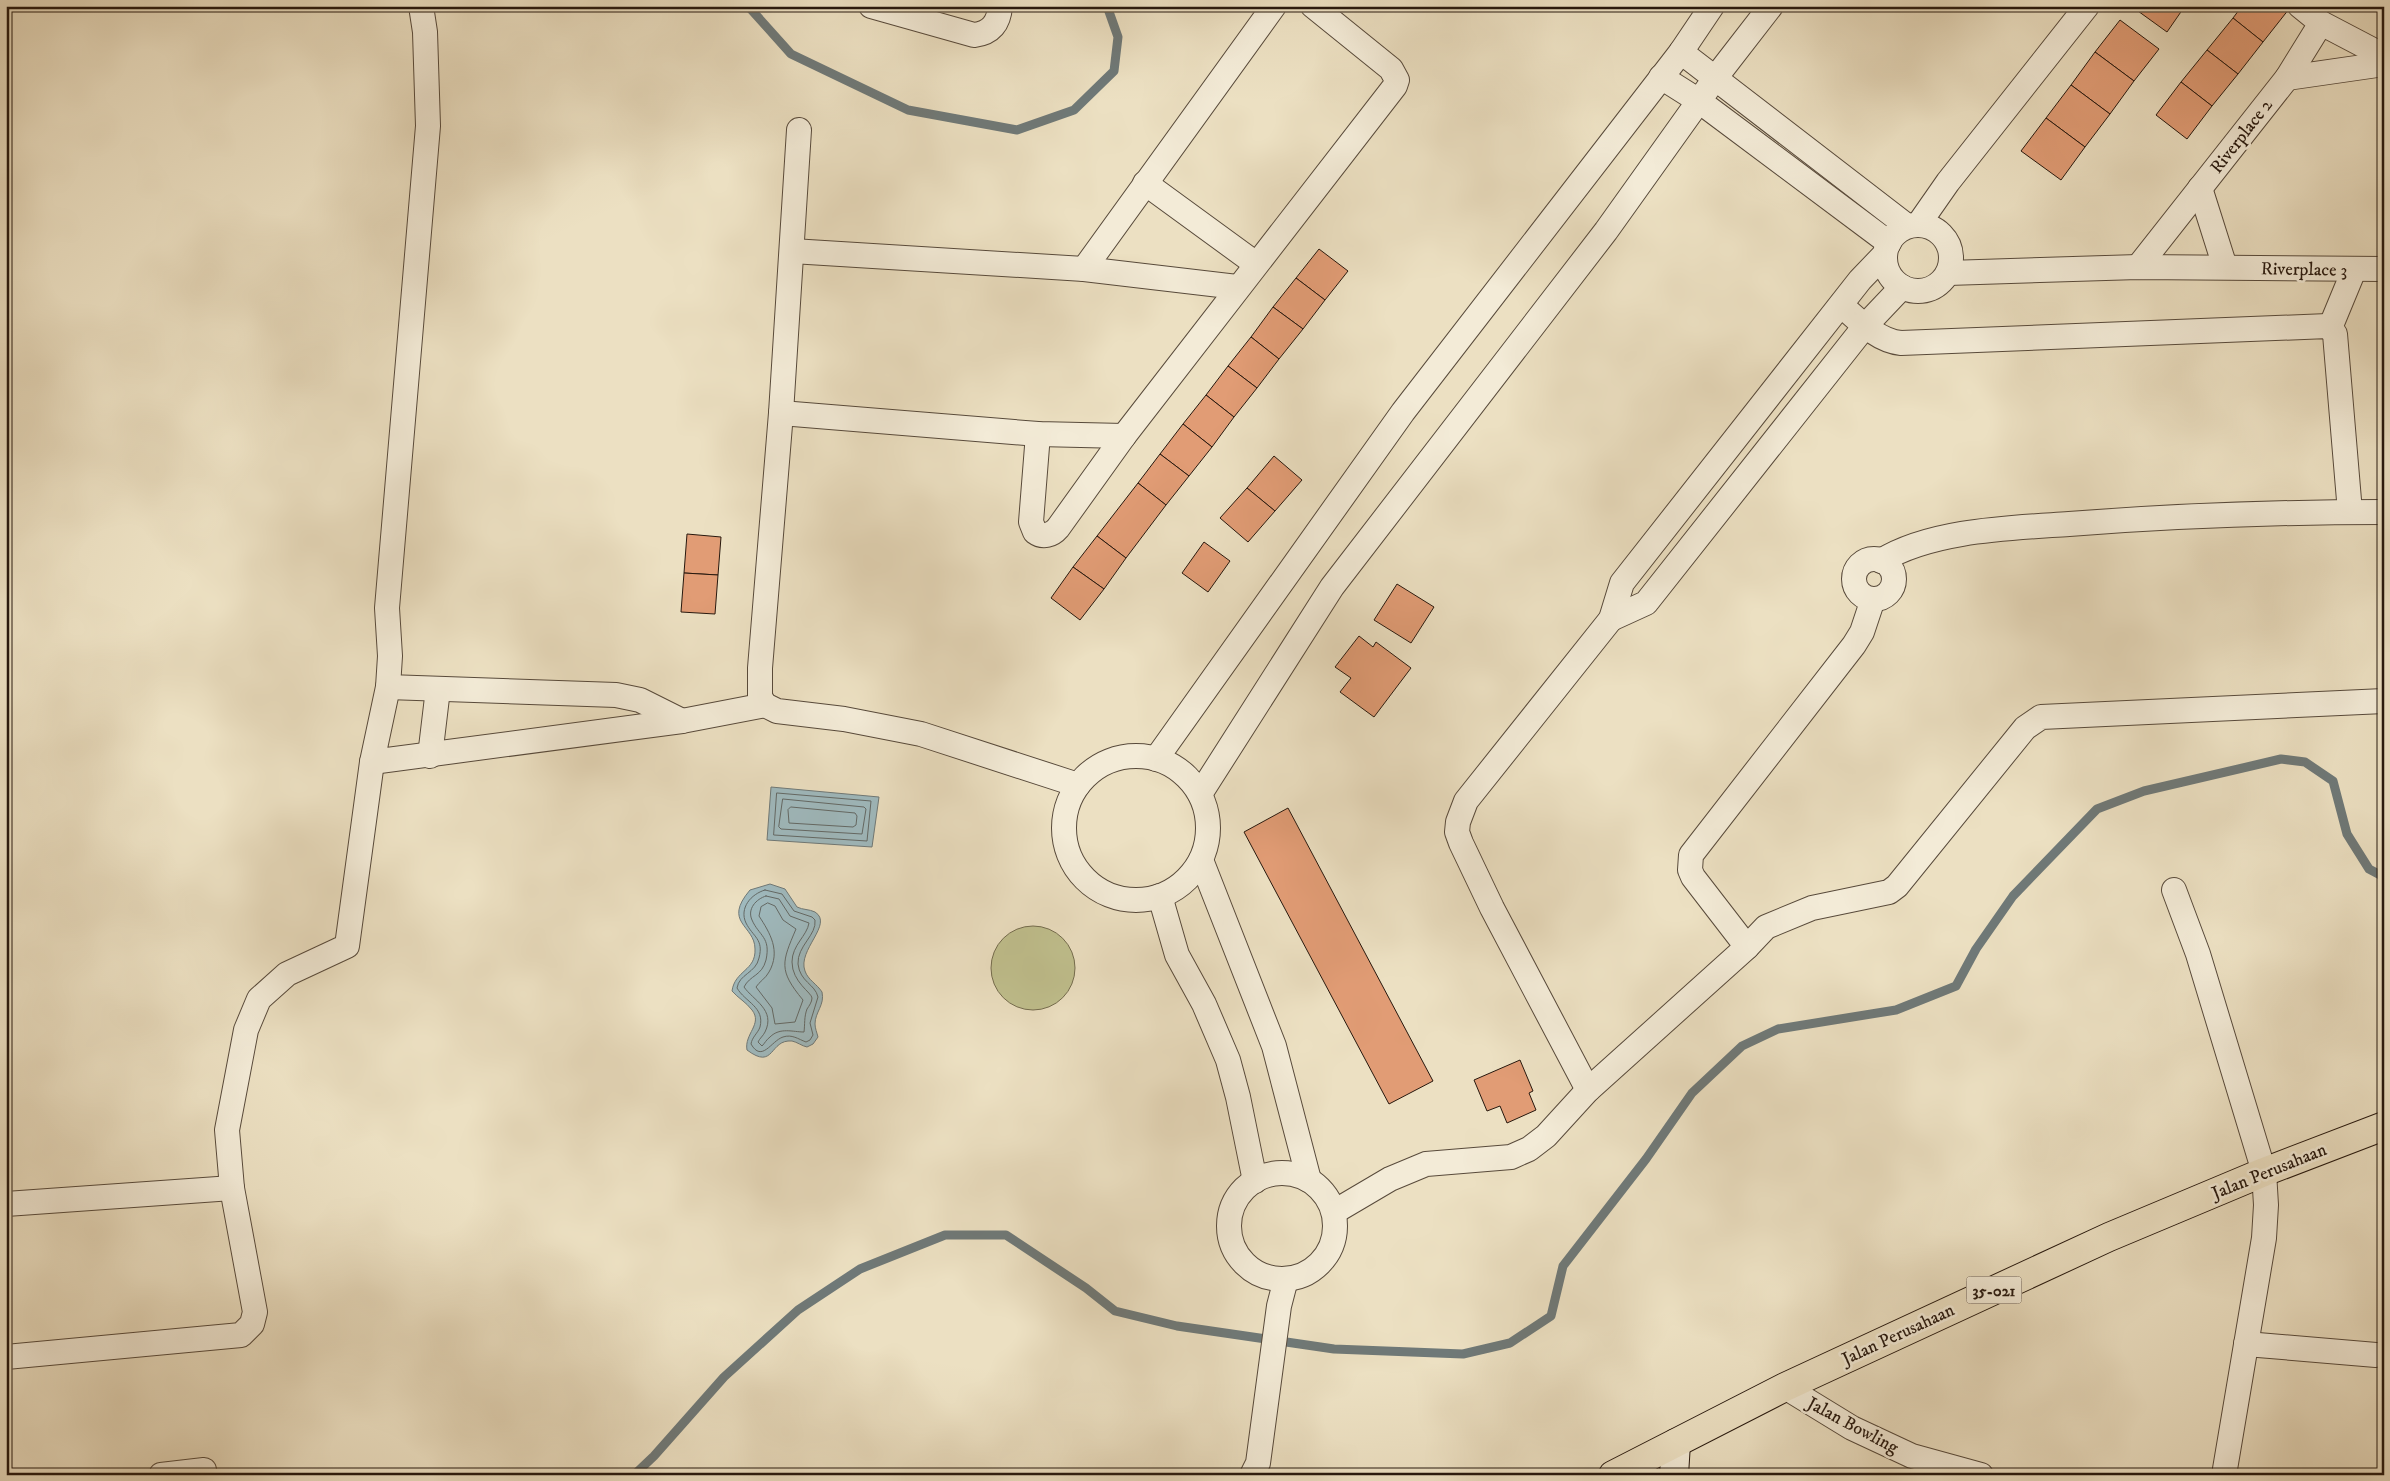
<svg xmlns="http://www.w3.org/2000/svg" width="2390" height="1481" viewBox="0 0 2390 1481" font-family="'IM FELL DW Pica',serif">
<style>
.green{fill:#c0c08e;stroke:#746c4e}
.water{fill:#9fbabf;stroke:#6f7978}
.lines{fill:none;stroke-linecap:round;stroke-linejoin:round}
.shore{stroke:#636966;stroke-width:1}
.stream{stroke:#6f7978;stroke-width:9}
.building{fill:#e19c75;stroke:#27180e}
.street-casing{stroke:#584a3b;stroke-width:26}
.secondary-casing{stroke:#27180e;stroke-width:30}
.primary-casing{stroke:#27180e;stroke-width:30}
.street{stroke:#f3ebd7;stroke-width:24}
.secondary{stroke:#f3ebd7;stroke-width:28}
.primary{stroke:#ece0c2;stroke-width:28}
.labels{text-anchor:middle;stroke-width:5;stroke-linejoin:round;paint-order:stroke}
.shield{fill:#f3ebd7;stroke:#64574a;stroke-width:1}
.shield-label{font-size:16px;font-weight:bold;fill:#27180e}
.street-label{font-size:18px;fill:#27180e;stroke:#f3ebd7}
</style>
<rect width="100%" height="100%" fill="#ece0c2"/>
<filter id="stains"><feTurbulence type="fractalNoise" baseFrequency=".004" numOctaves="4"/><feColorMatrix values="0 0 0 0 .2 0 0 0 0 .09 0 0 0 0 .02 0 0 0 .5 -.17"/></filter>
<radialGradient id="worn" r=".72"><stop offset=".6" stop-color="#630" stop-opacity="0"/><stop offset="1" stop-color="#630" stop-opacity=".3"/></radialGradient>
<circle class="green" cx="1033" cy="968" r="42"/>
<g class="water">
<polygon points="771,787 879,797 872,847 767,840"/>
<path d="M 770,884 L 785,889 L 797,907 C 803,910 809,909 815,912 C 834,924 797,950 805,971 C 808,980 817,984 822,992 C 825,1005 815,1012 815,1024 C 815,1028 817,1033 818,1037 L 813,1044 L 807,1047 C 802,1046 797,1042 792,1041 C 769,1039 775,1071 747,1050 C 744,1034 763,1024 752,1010 C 746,1002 738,998 732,991 C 735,970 756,971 755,949 C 755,925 722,923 750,890 Z"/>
</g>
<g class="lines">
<g class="shore">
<polygon points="777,793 871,801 867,841 774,835"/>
<polygon points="783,799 864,807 866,809 862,834 781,829 779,827"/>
<polygon points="791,807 855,813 857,816 856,825 853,827 789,823 788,810"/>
<path d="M 765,890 L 782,894 L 794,911 L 812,917 L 815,920 C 817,935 797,946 798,964 C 800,982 815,984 818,997 L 810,1023 L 813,1035 L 810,1040 L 806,1042 C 798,1039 792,1034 783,1037 C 771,1041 762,1063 751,1044 C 752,1037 758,1033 760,1027 C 765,1007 745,1002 737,988 C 739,974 756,973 759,958 C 764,939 753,937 746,923 C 739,908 751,894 765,890 Z"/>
<path d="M 766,896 L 779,899 L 790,916 L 809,923 C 807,936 792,945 792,962 C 792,982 812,993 812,998 C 812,1002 809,1006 807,1009 C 804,1017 805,1024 804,1032 C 793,1032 780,1027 770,1037 C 766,1040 765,1043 762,1046 L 758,1042 C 760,1038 763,1036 765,1032 C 776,1010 753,1000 744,987 C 750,975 762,976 766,960 C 771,937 759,936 752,920 C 747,909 756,899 766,896 Z"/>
<path d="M 768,903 L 775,906 L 783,920 L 796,929 C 782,962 778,970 803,1000 L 795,1022 L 775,1024 L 772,1008 L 756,987 C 759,982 766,978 769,972 C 781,951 770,933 759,916 L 761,907 Z"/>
</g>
<g class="stream">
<polyline points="748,6 791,54 908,110 1017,130 1074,110 1114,71 1118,37 1107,6"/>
<polyline points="634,1475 654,1456 724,1377 798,1310 860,1269 945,1235 1006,1235 1086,1288 1115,1311 1177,1326 1334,1349 1463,1354 1510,1343 1551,1316 1563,1266 1646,1159 1692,1093 1742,1046 1778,1029 1896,1010 1956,986 1976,949 2013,896 2097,809 2144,791 2281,759 2305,762 2333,781 2347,834 2369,869 2384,877"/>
</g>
</g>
<g class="building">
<polygon points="2131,6 2185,6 2167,32"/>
<polygon points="2242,6 2285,6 2289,9 2263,42 2233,18"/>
<polygon points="2233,18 2263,42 2238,74 2207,50"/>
<polygon points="2120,20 2159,49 2134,81 2095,52"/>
<polygon points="2207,50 2238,74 2212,106 2181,82"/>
<polygon points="2095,52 2134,81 2110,114 2071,85"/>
<polygon points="2181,82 2212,106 2187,139 2156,115"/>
<polygon points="2071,85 2110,114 2085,147 2046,118"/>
<polygon points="2046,118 2085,147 2061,180 2021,151"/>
<polygon points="1319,249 1348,271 1325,300 1296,278"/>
<polygon points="1296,278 1325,300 1303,329 1273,307"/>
<polygon points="1273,307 1303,329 1279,359 1251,337"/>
<polygon points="1251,337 1279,359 1257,388 1228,366"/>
<polygon points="1228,366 1257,388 1234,417 1206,395"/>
<polygon points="1206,395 1234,417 1212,447 1183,424"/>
<polygon points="1183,424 1212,447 1189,476 1160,454"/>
<polygon points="1160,454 1189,476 1166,505 1138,483"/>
<polygon points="1274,456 1302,480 1275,511 1247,488"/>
<polygon points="1138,483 1166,505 1126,558 1097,536"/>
<polygon points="1247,488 1275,511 1248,542 1220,518"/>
<polygon points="687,534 721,537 718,575 684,573"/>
<polygon points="1097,536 1126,558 1104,589 1073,567"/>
<polygon points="1204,542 1230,561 1208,592 1182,573"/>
<polygon points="1073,567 1104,589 1080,620 1051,598"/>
<polygon points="684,573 718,575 715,614 681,612"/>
<polygon points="1397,584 1434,607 1411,643 1374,620"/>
<polygon points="1359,636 1373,647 1376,642 1411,668 1374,717 1340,692 1351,678 1335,667"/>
<polygon points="1288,808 1433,1081 1389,1104 1244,832"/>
<polygon points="1520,1060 1533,1091 1529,1093 1536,1110 1507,1123 1500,1106 1487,1111 1474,1080"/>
</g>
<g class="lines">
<g class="street-casing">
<g id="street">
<polyline points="421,6 425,32 428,126 387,608 390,656 388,687 616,695 640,700 682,721"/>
<path d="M 871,6 L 974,35 C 991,33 999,23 1000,6"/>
<polyline points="2321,23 2384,56"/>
<polyline points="1681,52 1907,226"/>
<polyline points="1661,77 1699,101 1889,243"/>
<polyline points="2287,78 2384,64"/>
<polyline points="799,130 781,413 760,668 760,697 765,705 777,711 844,719 921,734 1078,785"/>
<polyline points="1145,183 1256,264"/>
<polyline points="2200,188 2225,267"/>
<circle cx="1918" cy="258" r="33"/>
<polyline points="1918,225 1948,182 2087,6"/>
<polyline points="792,251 1084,269 1237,287"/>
<polyline points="2138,267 2287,78 2321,23 2300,6"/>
<polyline points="1084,269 1274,6"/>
<polyline points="1948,273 2138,267 2384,269"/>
<path d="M 1841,305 C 1858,320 1878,341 1901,343 L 2328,326 L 2335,334 L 2350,512"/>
<polyline points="2330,328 2354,270"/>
<polyline points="781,413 1038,434 1124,436"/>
<path d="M 1038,434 L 1031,522 L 1035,532 C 1043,538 1052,535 1058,528 L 1124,436 L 1395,86 L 1397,80 L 1391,69 L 1313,6"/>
<circle cx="1874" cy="579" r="20"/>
<path d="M 1881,561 C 1931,530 2010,528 2069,524 C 2174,516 2279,512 2384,512"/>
<polyline points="1611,619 1646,603 1865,326 1902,287"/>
<polyline points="388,687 372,762 682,721 765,705"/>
<circle cx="1136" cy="828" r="72"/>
<polyline points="430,756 438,689"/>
<polyline points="1156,759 1403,412 1681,52 1712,6"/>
<polyline points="1200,794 1332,587 1606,231 1716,77 1771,6"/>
<polyline points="1201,860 1274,1046 1309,1180"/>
<polyline points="2174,890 2198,954 2264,1172 2266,1205 2264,1238 2224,1475"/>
<polyline points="1160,896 1177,955 1204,1004 1228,1060 1238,1097 1255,1181"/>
<polyline points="1747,947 1766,927 1812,908 1889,892 1897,886 2025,728 2041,717 2384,701"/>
<polyline points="1588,1090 1492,908 1461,843 1457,832 1458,822 1466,801 1611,619 1622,583 1860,280 1884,255"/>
<circle cx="1282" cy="1226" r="53"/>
<polyline points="6,1204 232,1188"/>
<polyline points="1334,1212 1390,1179 1426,1164 1511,1157 1529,1149 1546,1136 1588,1090 1747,947 1693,877 1690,870 1691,855 1854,645 1862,632 1873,599"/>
<polyline points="2246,1344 2376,1355"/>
<polyline points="6,1357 241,1335 252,1324 255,1312 232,1188 227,1130 246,1030 259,999 287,974 347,946 372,762"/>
<polyline points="1785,1387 1852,1428 1912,1456 1981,1475"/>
<polyline points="161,1475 204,1470"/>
<polyline points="1252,1475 1258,1463 1279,1306 1286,1279"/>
</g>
</g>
<g class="secondary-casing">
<polyline id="secondary" points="1674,1475 1676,1443"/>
</g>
<g class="primary-casing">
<polyline id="primary" points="1613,1475 1785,1387 2109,1237 2264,1172 2384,1126"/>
</g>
<use href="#street" class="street"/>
<use href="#secondary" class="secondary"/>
<use href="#primary" class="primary"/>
</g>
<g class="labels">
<rect class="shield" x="1966.5" y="1276.5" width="55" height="27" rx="4"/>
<g class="shield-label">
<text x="1994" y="1296">35-021</text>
</g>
<g class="street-label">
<text transform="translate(2241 136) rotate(-52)" y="6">Riverplace 2</text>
<text transform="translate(2304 269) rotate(1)" y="6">Riverplace 3</text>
<text transform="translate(2269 1171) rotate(-22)" y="6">Jalan Perusahaan</text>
<text transform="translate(1898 1334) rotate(-25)" y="6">Jalan Perusahaan</text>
<text transform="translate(1853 1425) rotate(28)" y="6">Jalan Bowling</text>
</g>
</g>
<rect width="2390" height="1481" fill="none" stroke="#ece0c2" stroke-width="25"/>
<rect x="8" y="8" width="2375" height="1466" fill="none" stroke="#27180e" stroke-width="2.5"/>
<rect x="12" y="12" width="2365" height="1456" fill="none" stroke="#27180e"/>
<rect width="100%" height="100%" filter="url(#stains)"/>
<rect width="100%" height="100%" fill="url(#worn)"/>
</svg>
